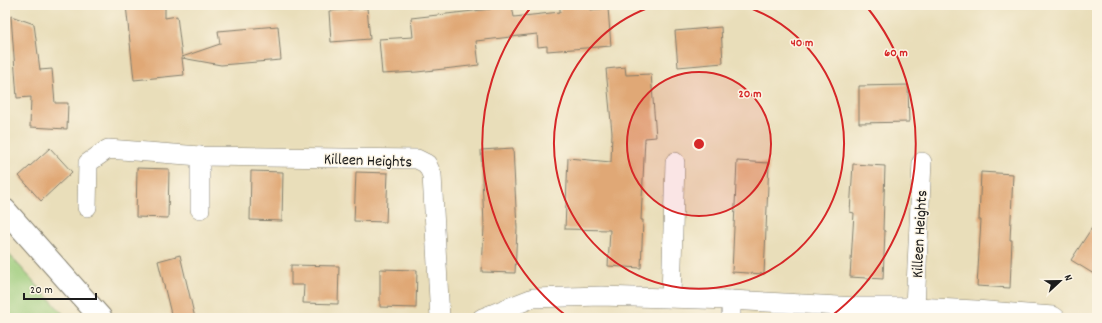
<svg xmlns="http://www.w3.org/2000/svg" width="1102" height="323" viewBox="0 0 1102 323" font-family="Dekko,sans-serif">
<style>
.green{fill:#9bcb7a;stroke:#5c744b}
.building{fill:#e0a876}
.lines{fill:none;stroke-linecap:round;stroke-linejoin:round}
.minor-casing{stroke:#827d6b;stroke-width:20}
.tertiary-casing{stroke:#827d6b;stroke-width:24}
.minor{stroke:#fff;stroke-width:19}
.tertiary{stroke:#fff;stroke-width:22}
.ring{fill:none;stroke:#d62828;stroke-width:2}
.labels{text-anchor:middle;stroke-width:3;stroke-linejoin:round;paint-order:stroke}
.street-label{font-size:16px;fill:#1c1c1c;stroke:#fcf5e5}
.centre{fill:#d62828;stroke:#fcf5e5;stroke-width:2}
.ring-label{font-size:12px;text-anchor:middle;font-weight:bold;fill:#d62828;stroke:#fcf5e5;stroke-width:3;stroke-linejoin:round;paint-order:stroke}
</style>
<rect width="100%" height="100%" fill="#fcf5e5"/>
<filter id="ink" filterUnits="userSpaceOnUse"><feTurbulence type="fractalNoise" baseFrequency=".025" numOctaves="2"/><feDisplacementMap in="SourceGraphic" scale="8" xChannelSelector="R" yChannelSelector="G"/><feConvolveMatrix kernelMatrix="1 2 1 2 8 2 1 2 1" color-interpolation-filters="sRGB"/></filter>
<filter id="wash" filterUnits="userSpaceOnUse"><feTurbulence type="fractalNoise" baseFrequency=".012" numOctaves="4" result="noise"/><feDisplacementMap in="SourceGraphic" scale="16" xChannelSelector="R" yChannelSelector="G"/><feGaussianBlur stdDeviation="0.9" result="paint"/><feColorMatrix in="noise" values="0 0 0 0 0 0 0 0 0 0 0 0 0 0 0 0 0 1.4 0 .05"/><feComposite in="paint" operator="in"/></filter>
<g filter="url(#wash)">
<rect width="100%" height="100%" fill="#e9deba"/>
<polygon class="green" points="5,250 67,318 5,318"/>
<g id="blocks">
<g class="building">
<polygon points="126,5 165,5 165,18 177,16 182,57 220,44 218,31 278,26 281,60 221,65 182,58 184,75 134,80"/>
<polygon points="499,5 512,5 514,17 560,12 560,6 590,5 590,10 608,8 611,46 547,51 547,46 538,47 537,34 476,41 479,65 417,72 382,74 379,39 413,37 411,18 491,9 491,6"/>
<polygon points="367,8 370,39 331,42 329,11"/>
<polygon points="11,16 34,24 40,70 52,69 55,103 68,103 67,129 30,127 31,97 17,98"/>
<polygon points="721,27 723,63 678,67 675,31"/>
<polygon points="625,67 626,75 651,74 656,137 645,138 641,220 643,220 641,268 608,266 610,230 565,229 568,158 611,162 612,133 606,69"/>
<polygon points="908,85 909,122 859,123 859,86"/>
<polygon points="50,148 72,172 41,201 19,176"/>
<polygon points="513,148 517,228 515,273 482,272 484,226 481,150"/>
<polygon points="737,161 769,163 764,274 732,272"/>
<polygon points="853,164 885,166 883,230 885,231 883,279 850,277 854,213 850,212"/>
<polygon points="137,168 169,169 168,218 136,217"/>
<polygon points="251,171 283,172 282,221 250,220"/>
<polygon points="356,172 388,173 386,222 354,221"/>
<polygon points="981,172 1013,174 1010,240 1012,240 1010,288 977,286 981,220 979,220"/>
<polygon points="1097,220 1097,276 1071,260"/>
<polygon points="180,255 195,318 172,318 158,261"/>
<polygon points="291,265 339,266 338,304 303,303 304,285 291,285"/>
<polygon points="380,269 417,270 416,308 380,307"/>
</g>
</g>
</g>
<g filter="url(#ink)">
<use href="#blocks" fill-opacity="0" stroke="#827d6b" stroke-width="1"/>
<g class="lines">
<g class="minor-casing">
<g id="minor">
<polyline points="200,156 200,209"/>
<polyline points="87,207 88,163 108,149 200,156 417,159 427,164 432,175 440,318"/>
<polyline points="671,297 675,162"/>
<polyline points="915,307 922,162"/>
<polyline points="482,318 533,298 601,296 731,300 857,307 915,307 976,310 1053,316 1056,318"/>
<polyline points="731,318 731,300"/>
</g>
</g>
<g class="tertiary-casing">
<polyline id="tertiary" points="5,210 101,318"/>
</g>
<use href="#minor" class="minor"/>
<use href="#tertiary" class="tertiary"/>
</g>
</g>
<circle cx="699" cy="144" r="72" fill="#d62828" fill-opacity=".12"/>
<g class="ring">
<circle cx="699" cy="144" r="72"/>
<path d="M741 5A145 145 0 1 1 657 5"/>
<path d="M568 317A217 217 0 0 1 532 6M866 6A217 217 0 0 1 830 317"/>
</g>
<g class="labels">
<g class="street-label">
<text transform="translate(368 159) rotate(2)" y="6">Killeen Heights</text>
<text transform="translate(918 234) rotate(-87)" y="6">Killeen Heights</text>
</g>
</g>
<circle cx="699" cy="144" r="6" class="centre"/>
<g class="ring-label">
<text x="802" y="46">40 m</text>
<text x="896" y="56">60 m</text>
<text x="750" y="97">20 m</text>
</g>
<rect width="1102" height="323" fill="none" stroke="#fcf5e5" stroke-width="20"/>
<g transform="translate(1060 281) rotate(68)" stroke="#fcf5e5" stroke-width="3" paint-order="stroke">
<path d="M0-3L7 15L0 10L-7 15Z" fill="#1c1c1c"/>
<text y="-6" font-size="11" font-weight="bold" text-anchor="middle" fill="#1c1c1c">N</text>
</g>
<path d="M24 293v6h72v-6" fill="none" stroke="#1c1c1c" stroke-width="2"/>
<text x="30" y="293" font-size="12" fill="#1c1c1c" stroke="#fcf5e5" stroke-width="3" paint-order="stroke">20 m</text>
</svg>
